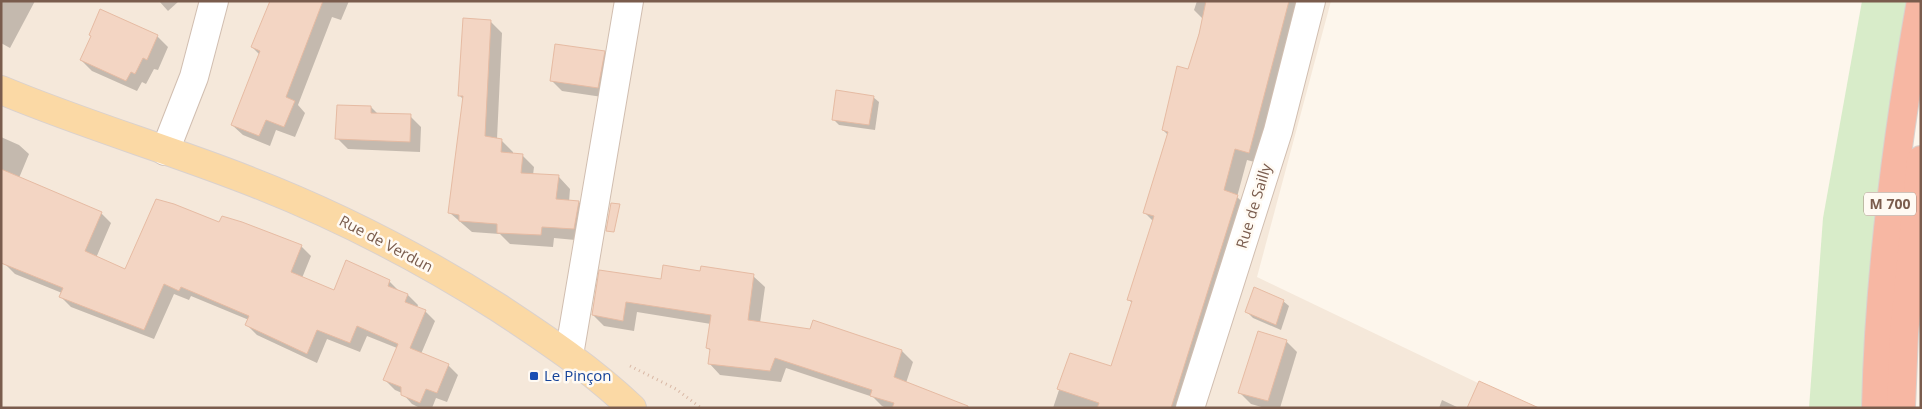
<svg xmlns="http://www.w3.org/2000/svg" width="1922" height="409" viewBox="0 0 1922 409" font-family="'Open Sans',sans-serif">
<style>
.residential{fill:#f5e8da}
.green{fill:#d8ecc9}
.shadow{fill:#0003}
.building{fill:#f3d5c3;stroke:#e6bba3}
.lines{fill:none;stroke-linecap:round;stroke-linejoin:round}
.minor-casing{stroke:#d1beb0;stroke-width:30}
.major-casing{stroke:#dad1cd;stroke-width:30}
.highway-casing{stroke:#dad1cd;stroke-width:30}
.path{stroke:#d9b8a5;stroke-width:3;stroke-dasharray:1 4;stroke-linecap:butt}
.minor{stroke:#fff;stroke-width:28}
.major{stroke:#fbd9a5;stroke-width:28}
.highway{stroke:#f7b7a3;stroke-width:28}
.transit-dot{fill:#1a4fb4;stroke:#fffaf3;stroke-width:2}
.labels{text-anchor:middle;stroke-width:5;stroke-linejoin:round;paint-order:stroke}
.shield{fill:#fffaf3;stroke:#a28b7f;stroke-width:1}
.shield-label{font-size:14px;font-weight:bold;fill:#7a5c4d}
.street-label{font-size:15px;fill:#7a5c4d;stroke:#fffaf3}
.transit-label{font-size:15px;fill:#164399;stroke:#fffaf3;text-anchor:start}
</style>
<rect width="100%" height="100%" fill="#fdf6ec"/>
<polygon class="residential" points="1,1 1331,1 1257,277 1530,408 1,408"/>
<polygon class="green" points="1862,1 1908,1 1866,408 1809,408 1823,218"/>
<g class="shadow">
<polygon points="1,1 35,1 10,48 1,43"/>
<polygon points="159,1 179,1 168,11"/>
<polygon points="287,1 349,1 341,20 332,17 298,105 305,113 295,137 276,130 270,146 243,135 232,125 260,55 252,47"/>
<polygon points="1197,1 1304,1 1262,164 1247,160 1237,197 1250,209 1186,408 1053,408 1071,354 1112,368 1132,303 1128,299 1154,222 1144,212 1168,135 1163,130 1189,70 1203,19 1194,10"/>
<polygon points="490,21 502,33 497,139 501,140 513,152 513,154 522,155 534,167 533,175 559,177 570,189 569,202 579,202 591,214 586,241 554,238 553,247 510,244 500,234 472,232 450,213 464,100 460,96"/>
<polygon points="157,36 168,47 158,70 154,69 146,84 142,82 137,91 92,71 81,60"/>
<polygon points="604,52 615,63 609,98 562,91 551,80"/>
<polygon points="873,97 879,102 875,130 839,125 833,119"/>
<polygon points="371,107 378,114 410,116 421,127 420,152 348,149 337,138"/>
<polygon points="1,137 19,145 29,154 19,178 101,213 111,223 96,258 126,270 220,223 301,246 311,256 302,278 334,292 389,281 400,292 408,295 418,305 417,308 425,311 435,321 421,354 448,365 458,375 447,402 436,398 432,408 420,408 412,404 402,393 395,390 385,380 397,348 367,336 360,352 327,339 317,363 257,335 247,325 249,320 191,296 189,300 174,294 154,339 71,307 61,297 62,293 15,274 5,264 1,238"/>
<polygon points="701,272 753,276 765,287 760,323 811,331 814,321 902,351 913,362 906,383 957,408 886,408 882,406 873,397 786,368 781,382 720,375 709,363 711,351 707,348 711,324 637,312 634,331 604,326 593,315 662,280"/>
<polygon points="1283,301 1289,306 1281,330 1253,318 1247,312"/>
<polygon points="1286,341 1297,352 1280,408 1265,408 1251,404 1240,393"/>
<polygon points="1442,400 1459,408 1439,408"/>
</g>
<g class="building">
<polygon points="270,1 323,1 286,97 295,101 284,127 266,120 259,136 231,125 260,51 251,47"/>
<polygon points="1206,1 1289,1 1249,153 1235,149 1224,190 1238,195 1171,408 1097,408 1099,403 1057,389 1070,353 1111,366 1132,301 1127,300 1154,216 1143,213 1168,132 1162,130 1177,66 1188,69 1199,34"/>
<polygon points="100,9 158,35 147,60 143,58 135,74 131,72 126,81 80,60 91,36 89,35"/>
<polygon points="463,18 491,20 485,136 502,139 501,152 523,154 521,173 559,175 556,199 579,201 574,229 542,227 541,235 497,233 497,224 459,221 459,215 448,213 463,96 458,96"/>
<polygon points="555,44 605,51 598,88 550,81"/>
<polygon points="836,90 874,96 869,125 832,120"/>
<polygon points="337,105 371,106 371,113 411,114 410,142 335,139"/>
<polygon points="1,169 102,212 85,251 125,269 156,199 174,204 219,222 222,216 242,222 302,245 291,272 334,290 346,260 390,280 388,286 408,294 405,302 426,310 410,348 449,364 437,393 426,389 420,403 401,395 401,387 383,380 398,344 357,326 350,343 317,330 307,354 245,325 249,316 181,287 179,291 164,284 144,330 59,297 63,288 1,263"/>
<polygon points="611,203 620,204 614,232 606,231"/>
<polygon points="663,265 700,271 701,266 754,274 748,320 810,329 813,320 902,350 894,377 968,406 968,408 892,408 894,403 870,396 872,390 775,358 770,371 708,364 710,349 706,348 711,315 626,302 623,321 592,315 599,270 661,279"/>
<polygon points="1254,287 1284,300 1276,325 1245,312"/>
<polygon points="1258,331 1287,340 1268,401 1238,393"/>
<polygon points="1479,381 1539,408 1467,408"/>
</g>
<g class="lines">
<g class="minor-casing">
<g id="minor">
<polyline points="165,151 194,77 214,1"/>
<polyline points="569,355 629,1"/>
<polyline points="1190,408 1278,131 1311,1"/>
</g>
</g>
<g class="major-casing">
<path id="major" d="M 1,90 C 82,124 165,148 247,180 C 335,214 419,257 499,308 C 546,339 591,369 632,408"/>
</g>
<g class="highway-casing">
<g id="highway">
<path d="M 1876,408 C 1879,271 1897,136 1921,1"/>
<polyline points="1901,408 1904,334 1921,160"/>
</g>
</g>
<polyline class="path" points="630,366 676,389 701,408"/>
<use href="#minor" class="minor"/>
<use href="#major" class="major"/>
<use href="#highway" class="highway"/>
</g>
<rect class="transit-dot" x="529" y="371" width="10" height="10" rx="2.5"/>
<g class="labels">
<rect class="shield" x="1864" y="192.5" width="52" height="23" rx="4"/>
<g class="shield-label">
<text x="1890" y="209">M 700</text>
</g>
<g class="street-label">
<text transform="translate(1254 206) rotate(-73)" y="5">Rue de Sailly</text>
<text transform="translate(386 244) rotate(28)" y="5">Rue de Verdun</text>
</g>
<g class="transit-label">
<text x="544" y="381">Le Pinçon</text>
</g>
</g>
<rect width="1922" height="409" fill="none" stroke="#7a5c4d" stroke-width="5"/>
</svg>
